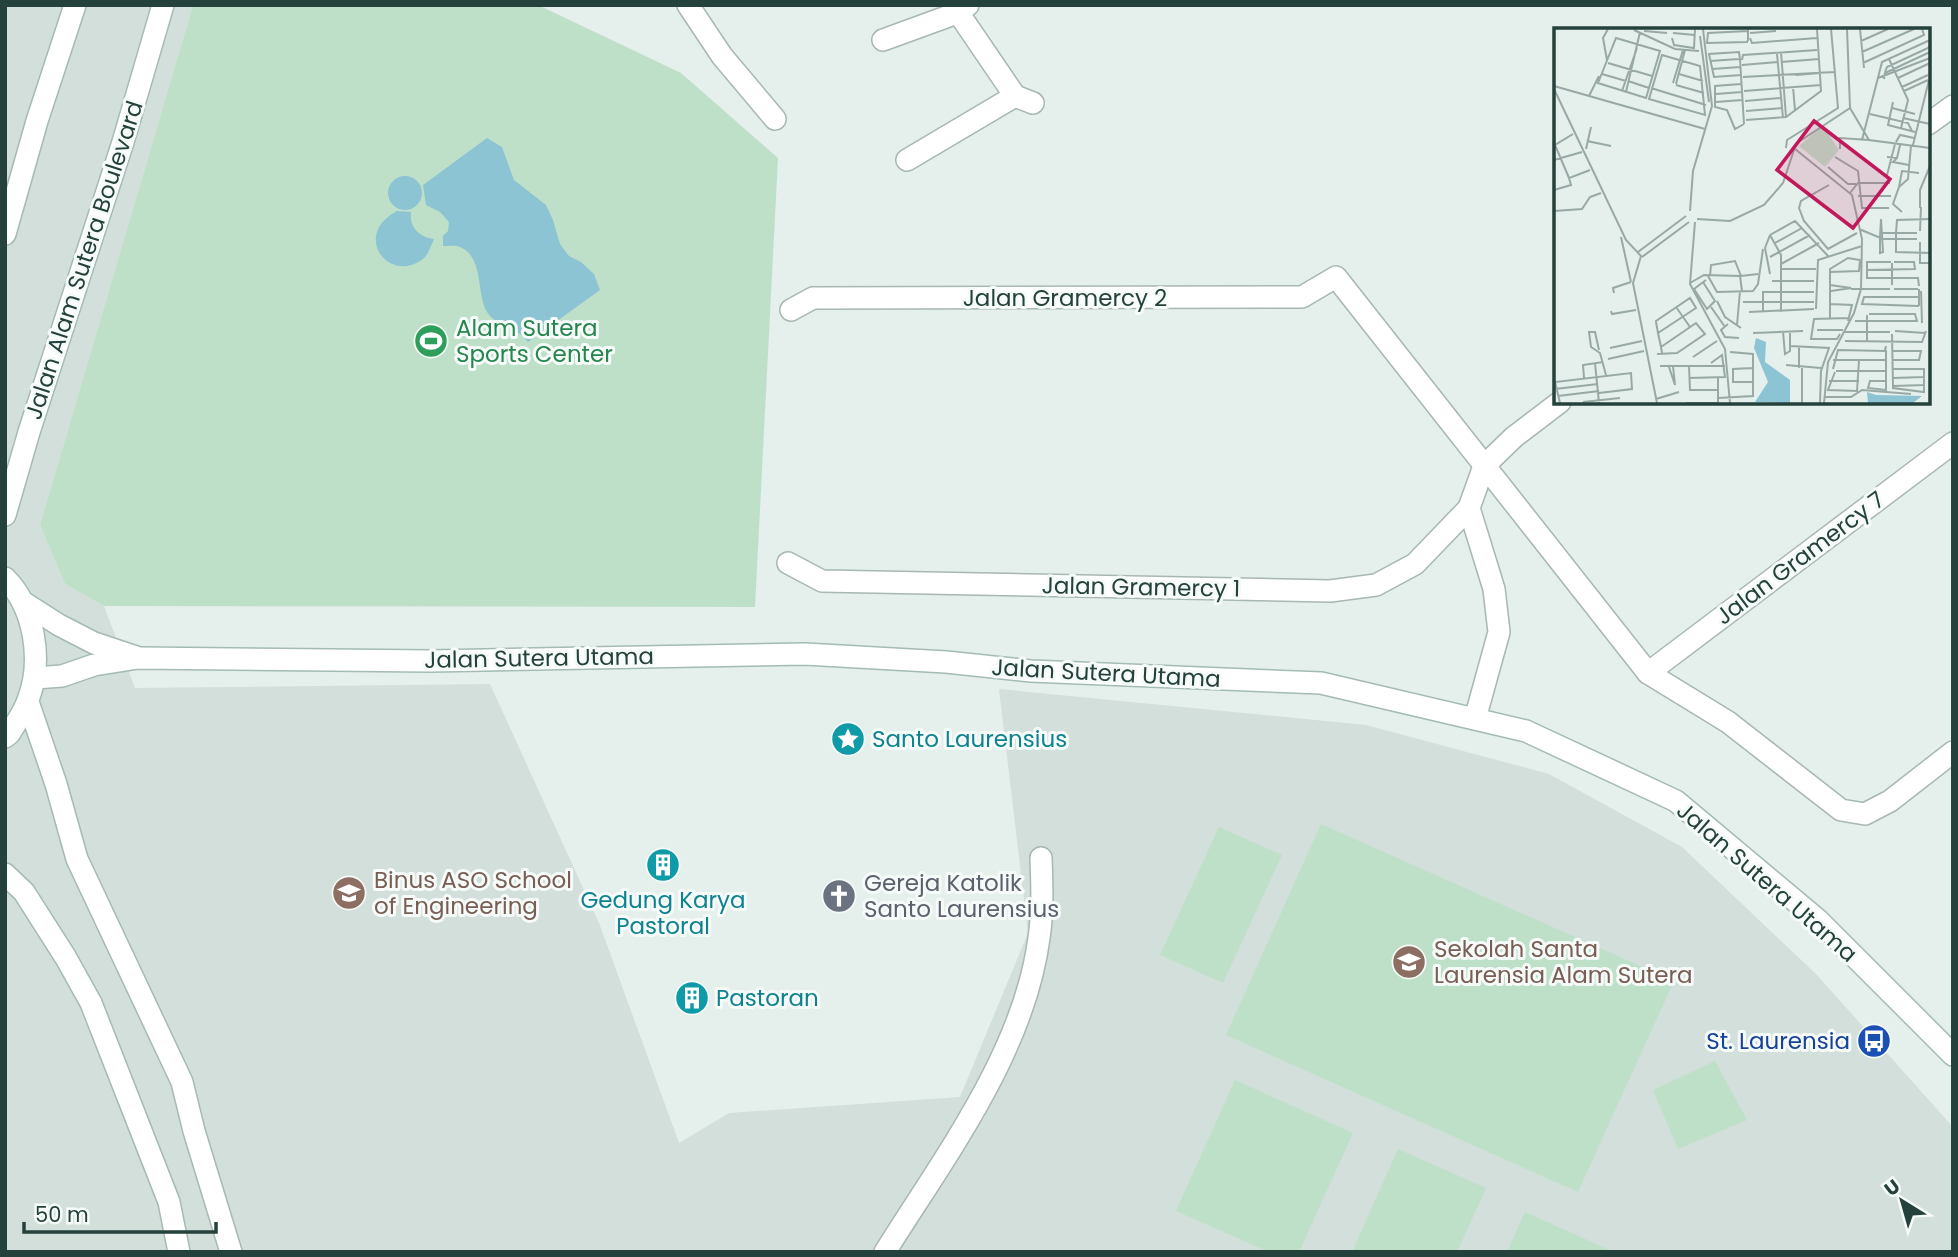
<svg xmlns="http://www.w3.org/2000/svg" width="1958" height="1257" viewBox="0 0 1958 1257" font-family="Poppins,sans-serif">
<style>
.built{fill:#d3dfda}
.pitch{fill:#bee0c9}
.water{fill:#8dc4d4}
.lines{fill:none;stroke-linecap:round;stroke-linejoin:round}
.street-casing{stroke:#a7b7b3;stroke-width:24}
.secondary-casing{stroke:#a3bbb4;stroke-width:24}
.street{stroke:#fff;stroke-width:21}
.secondary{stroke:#fff;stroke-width:21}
.labels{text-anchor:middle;stroke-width:6;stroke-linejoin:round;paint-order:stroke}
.street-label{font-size:23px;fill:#24413b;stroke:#f6fbf9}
.leisure-label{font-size:23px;fill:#27864d;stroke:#f6fbf9;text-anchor:start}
.culture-label{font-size:23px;fill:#0d838f;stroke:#f6fbf9;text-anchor:start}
.education-label{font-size:23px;fill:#785e54;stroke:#f6fbf9;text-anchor:start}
.worship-label{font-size:23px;fill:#5b616d;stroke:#f6fbf9;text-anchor:start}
.transit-label{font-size:23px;fill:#164399;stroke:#f6fbf9;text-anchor:end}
.inset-road{fill:none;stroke:#98a9a5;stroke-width:2}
.view{fill:#c2185b;fill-opacity:0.15;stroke:#c2185b;stroke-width:3.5}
.inset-edge{fill:none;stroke:#24413b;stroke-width:3.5}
</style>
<rect width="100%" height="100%" fill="#e5efeb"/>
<polygon class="built" points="5,5 193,5 40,525 65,584 104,606 135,688 490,684 599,923 679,1143 729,1113 960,1097 1028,933 999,689 1366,725 1549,774 1682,847 1816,974 1953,1127 1953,1252 5,1252"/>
<g class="pitch">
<polygon points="193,5 538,5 681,73 778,158 755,607 104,606 65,584 40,525"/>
<polygon points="1321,824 1674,981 1578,1192 1226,1035"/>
<polygon points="1219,827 1282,855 1223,983 1160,955"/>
<polygon points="1715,1061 1747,1120 1678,1149 1653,1090"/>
<polygon points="1235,1080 1353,1133 1299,1252 1269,1252 1176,1211"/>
<polygon points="1398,1149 1486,1188 1457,1252 1352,1252"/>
<polygon points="1525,1212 1614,1252 1507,1252"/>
</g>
<g class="water">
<path d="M 487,138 L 502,147 L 514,180 L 546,205 L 553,220 L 560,244 L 569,256 L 581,262 L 594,274 L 600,290 L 528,342 C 525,339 523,336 520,334 C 510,326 494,324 487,312 C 476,293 484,257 460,247 C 456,245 447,246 443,246 L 443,236 L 448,231 L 449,222 L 440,212 L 426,205 L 423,185 Z"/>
<circle cx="405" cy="193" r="17"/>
<path d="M 397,211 L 411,212 C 409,228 420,237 434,239 C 431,246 428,255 423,259 C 389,285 351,235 397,211 Z"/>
</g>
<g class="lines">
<g class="street-casing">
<g id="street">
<polyline points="688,5 722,56 775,119"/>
<polyline points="953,5 1015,96 1033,103"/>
<polyline points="883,40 957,13 968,5"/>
<polyline points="1928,124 1953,106"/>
<polyline points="907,160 1015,96"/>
<polyline points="791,310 813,298 1302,297 1336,277 1648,673 1728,722 1841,810 1865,814 1890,801 1953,752"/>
<polyline points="788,563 822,581 1330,591 1376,585 1415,564 1469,508"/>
<polyline points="1648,673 1953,443"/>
<polyline points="1475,719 1499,632 1494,589 1469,508 1484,466 1514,437 1560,402"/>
<path d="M 885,1252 C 945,1156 1024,1052 1039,938 C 1043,911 1042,884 1041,858"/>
</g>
</g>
<g class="secondary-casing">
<g id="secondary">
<polyline points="5,234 37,121 75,5"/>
<polyline points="5,515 29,432 123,142 163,5"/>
<path d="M 5,578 C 35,608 43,661 28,700 C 24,712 16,723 9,734 L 5,737"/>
<polyline points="23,602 59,625 94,643 136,657"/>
<polyline points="35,678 62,676 94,665 138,658 431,661 805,654 946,662 1031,671 1321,683 1526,731 1676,801 1818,920 1953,1055"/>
<polyline points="28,702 56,784 77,859 182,1082 194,1131 231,1252"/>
<polyline points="5,874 24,892 66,958 91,1003 169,1202 179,1252"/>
</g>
</g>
<use href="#street" class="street"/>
<use href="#secondary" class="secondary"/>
</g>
<defs>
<g id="stadium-disc" transform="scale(1.75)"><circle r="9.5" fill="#2e9e5b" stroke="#f6fbf9"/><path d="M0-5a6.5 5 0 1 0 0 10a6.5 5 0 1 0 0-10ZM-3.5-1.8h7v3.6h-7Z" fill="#fff"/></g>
<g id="sight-disc" transform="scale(1.75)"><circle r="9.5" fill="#0f9aa8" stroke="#f6fbf9"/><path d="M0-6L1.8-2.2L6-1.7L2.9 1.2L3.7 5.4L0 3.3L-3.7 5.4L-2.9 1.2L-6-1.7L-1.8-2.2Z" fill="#fff"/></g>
<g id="building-disc" transform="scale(1.75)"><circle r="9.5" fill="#0f9aa8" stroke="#f6fbf9"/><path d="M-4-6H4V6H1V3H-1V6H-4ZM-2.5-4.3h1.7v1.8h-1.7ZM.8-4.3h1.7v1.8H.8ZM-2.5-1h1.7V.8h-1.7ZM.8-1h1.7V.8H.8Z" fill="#fff"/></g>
<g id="university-disc" transform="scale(1.75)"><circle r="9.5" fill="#8d6e63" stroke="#f6fbf9"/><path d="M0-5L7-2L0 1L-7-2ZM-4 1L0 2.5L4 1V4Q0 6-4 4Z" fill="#fff"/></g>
<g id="church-disc" transform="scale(1.75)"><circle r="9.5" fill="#6b7280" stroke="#f6fbf9"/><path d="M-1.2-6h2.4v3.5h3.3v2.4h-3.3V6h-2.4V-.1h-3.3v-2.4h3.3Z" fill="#fff"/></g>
<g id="school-disc" transform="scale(1.75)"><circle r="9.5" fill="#8d6e63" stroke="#f6fbf9"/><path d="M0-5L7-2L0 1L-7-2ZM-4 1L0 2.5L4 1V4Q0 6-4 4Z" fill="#fff"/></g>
<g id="bus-disc" transform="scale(1.75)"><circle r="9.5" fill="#1a4fb4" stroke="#f6fbf9"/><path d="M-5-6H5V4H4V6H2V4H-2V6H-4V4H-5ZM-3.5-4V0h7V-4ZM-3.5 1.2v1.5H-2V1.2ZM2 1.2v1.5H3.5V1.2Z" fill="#fff"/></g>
</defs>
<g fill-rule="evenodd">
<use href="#stadium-disc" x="431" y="341"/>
<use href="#sight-disc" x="848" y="739"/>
<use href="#building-disc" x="663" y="865"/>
<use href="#university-disc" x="349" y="893"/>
<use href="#church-disc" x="839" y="896"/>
<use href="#school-disc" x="1409" y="962"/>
<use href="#building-disc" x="692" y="998"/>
<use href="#bus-disc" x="1874" y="1041"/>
</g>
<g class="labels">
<g class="street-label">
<text transform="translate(84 260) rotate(-72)" y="8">Jalan Alam Sutera Boulevard</text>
<text x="1065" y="306">Jalan Gramercy 2</text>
<text transform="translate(1800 558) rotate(-37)" y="8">Jalan Gramercy 7</text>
<text transform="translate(1141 587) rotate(1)" y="8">Jalan Gramercy 1</text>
<text transform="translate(539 658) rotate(-1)" y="8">Jalan Sutera Utama</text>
<text transform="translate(1106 673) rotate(3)" y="8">Jalan Sutera Utama</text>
<text transform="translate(1767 882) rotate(41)" y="8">Jalan Sutera Utama</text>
</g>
<g class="leisure-label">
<text x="456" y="336">Alam Sutera<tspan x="456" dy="26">Sports Center</tspan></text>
</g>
<g class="culture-label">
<text x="872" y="747">Santo Laurensius</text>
<text x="663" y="908" text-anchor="middle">Gedung Karya<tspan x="663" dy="26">Pastoral</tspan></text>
<text x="716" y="1006">Pastoran</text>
</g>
<g class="education-label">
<text x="374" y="888">Binus ASO School<tspan x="374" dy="26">of Engineering</tspan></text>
<text x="1434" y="957">Sekolah Santa<tspan x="1434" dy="26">Laurensia Alam Sutera</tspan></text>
</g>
<g class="worship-label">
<text x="864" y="891">Gereja Katolik<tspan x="864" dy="26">Santo Laurensius</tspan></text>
</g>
<g class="transit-label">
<text x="1850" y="1049">St. Laurensia</text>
</g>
</g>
<g transform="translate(1554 28)">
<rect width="376" height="376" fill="#e5efeb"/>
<path d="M 269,98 L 285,122 L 271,139 L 245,118 Z" fill="#bee0c9"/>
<path d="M 202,310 L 212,314 L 211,334 L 236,352 L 236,375 L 201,374 L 214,354 L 200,320 ZM 313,364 L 322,367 L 368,368 L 359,375 L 314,375 Z" fill="#8dc4d4"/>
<path class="inset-road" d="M 194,1 L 194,12 L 193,14 L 153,15 L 154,5 L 194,3M 306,1 L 310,40M 80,2 L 121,21 L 145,23M 90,3 L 113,5M 119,5 L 141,7M 196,5 L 222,3M 146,8 L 155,74M 62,10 L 106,23 L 92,70 L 44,55 ZM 118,10 L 120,17 L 140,20 L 141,1M 196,10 L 198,15 L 263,10M 307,13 L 334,1M 227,24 L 232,89M 308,24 L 360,1M 223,26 L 229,90M 108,27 L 146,38 L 151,87 L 95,71 ZM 335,31 L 354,72 L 347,100M 53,32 L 49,10 L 54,1M 188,32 L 189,27 L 263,22M 156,33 L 185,31M 227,34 L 265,31M 54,35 L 98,48M 309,35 L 370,7 L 368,1M 188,37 L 224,34M 158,41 L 186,39M 331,44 L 333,39 L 376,19M 48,46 L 72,53M 125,46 L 149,53M 187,47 L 160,49 L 155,26 L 185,24 L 186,31 L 190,96M 242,47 L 266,45M 189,49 L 280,44M 324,50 L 376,30M 344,50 L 376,35M 330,51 L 331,45 L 376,24M 74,53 L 95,60M 119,55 L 129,22M 122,56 L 131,22M 187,56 L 161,58 L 161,79 L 173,82 L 181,101 L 190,96M 122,57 L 150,65M 0,58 L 151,101M 239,59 L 241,82M 348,59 L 374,47M 97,60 L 152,77M 0,61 L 72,212 L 87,228 L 79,255 L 103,375M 68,63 L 83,20M 190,63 L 267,57M 350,63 L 374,52M 72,64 L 86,4M 162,66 L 188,64M 35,68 L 45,48M 191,73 L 227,70M 162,74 L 188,72M 339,74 L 334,97 L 361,104M 296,80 L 315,112 L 376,120M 338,80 L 361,86M 192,83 L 228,80M 316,86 L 354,95 L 358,103M 349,90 L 376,96M 192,92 L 232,89 L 267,63 L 263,1M 308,112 L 328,34 L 376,12M 33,113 L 57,118M 342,114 L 346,107 L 360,110M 243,115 L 296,80 L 293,1M 359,117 L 375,52M 232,120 L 233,112 L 284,80 L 277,1M 32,121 L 37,99M 241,121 L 298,167 L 308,211 L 307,261 L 300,285 L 274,334 L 270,375M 286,121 L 286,110 L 315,112M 281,129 L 304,143 L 308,180 L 335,180M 333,129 L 343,130 L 346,117M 343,130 L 339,134 L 355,137M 0,132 L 28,124M 274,139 L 294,156 L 302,156M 333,147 L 341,116M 15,150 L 1,117 L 19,106M 275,157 L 247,173 L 245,180 L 250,193 L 274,221 L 303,205M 345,159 L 348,143 L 365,145M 0,162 L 17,157 L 15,150 L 36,142M 296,165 L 304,155 L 336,155M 304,168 L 337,168M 366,180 L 366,162 L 376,138M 0,183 L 28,181 L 36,169 L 47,165M 136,183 L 139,143 L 158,78 L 149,1M 348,184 L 339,176 L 345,159 L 354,151 L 357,118M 143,191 L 176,193 L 210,177 L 229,155 L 240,122M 327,191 L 329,224 L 326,225 L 326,209 ZM 376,191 L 343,192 L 342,205 L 342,224 L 376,225M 141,194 L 136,256 L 171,321 L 176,375M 305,201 L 329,211 L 363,211M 366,203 L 367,179M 328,205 L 363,205M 216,207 L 227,227 L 227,284M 216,207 L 241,193 L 275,229M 216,207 L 211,220 L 216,246M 67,209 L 77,254M 366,214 L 366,235 L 376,235M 221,215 L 248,200M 84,224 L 132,188M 88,229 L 135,194M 216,229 L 256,207M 337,234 L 313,234 L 313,250 L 364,250 L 365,258M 227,236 L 265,215M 227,241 L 262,241M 313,242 L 361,241 L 360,234 L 340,234M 154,248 L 163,264 L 199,263 L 204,256 L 209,221M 156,248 L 157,237 L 181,233 L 187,248 L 204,246M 218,253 L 260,253M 149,254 L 161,273 L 153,281 L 140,261 L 152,252M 136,255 L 150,247 L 186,248 L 188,263M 276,257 L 297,260 L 277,263M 338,257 L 338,235M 297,261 L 336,261M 340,261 L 364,261M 367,263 L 368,295M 60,265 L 59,260 L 77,254M 365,269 L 310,269 L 308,276 L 364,278 L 365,277 L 365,261M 163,273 L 171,289 L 187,300M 189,274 L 260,274M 276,276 L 298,277 L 294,293M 122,279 L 136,299M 157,279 L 171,299M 262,281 L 264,232 L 308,218M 57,283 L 58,286 L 82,282M 195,284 L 260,281M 209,284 L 209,264 L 260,264M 276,290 L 276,241 L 294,230 L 306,232 L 305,243 L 276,244M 301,293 L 363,293 L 361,286 L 315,286M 174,296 L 167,302 L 171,309 L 185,310M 183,297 L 186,263M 263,302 L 289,302M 341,303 L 371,305M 229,304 L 231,326 L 236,323 L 236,305M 290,304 L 336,304M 104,305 L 142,280 L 136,270 L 102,293 L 102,294 L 104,305 L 107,319 L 108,325M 199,305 L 249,303M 338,306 L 339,358 L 339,360 L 370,364 L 370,341 L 339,341M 263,311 L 283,311 L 286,306M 263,311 L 257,311 L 260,291 L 295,290M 291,313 L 368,314 L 372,303M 313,313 L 313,287M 236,318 L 275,320 L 267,343 L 266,375M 245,318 L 245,340M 56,320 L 88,313M 45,322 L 41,304 L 35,304 L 37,319 L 46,325 L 52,347M 339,323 L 367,323 L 365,332 L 339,332M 103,326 L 123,325 L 151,306 L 142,295 L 107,319M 139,329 L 163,313M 54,331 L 90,323M 279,332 L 332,332M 41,335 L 45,375M 232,337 L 267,340M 106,338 L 171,338M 135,338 L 136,362 L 164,362M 115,339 L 121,357 L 119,338M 199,340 L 179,341 L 179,354 L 199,354M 279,341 L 284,322 L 331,323M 282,343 L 332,343M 281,344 L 274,362 L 303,363 L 305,332M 30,350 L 29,337 L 49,334M 135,350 L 171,349 L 168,327 L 157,335M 339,350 L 371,349M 275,353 L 305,353M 332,353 L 316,353 L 314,360 L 332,362 L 332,323 L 331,322 L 332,318M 339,358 L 371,357M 1,361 L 44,356M 4,368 L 45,363M 270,369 L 297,369 L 308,362 L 357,366M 164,370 L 199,368 L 199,326 L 176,324M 102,371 L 125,364M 29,374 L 66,370M 6,375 L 1,354 L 77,345 L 78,361 L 45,365M 132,375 L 164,375 L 164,350M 248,375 L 248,340"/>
<path class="view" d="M 260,93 L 336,151 L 299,200 L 223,142 Z"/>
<rect width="376" height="376" class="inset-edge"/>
</g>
<rect width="1958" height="1257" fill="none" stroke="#24413b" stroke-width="14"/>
<g transform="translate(1902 1201) rotate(323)" stroke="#f6fbf9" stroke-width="5" paint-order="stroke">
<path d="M0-5L12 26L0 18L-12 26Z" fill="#24413b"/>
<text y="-10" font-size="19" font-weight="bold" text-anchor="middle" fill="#24413b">U</text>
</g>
<path d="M24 1222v10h192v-10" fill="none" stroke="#24413b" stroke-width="3.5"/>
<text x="35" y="1222" font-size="21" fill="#24413b" stroke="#f6fbf9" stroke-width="5" paint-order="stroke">50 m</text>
</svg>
